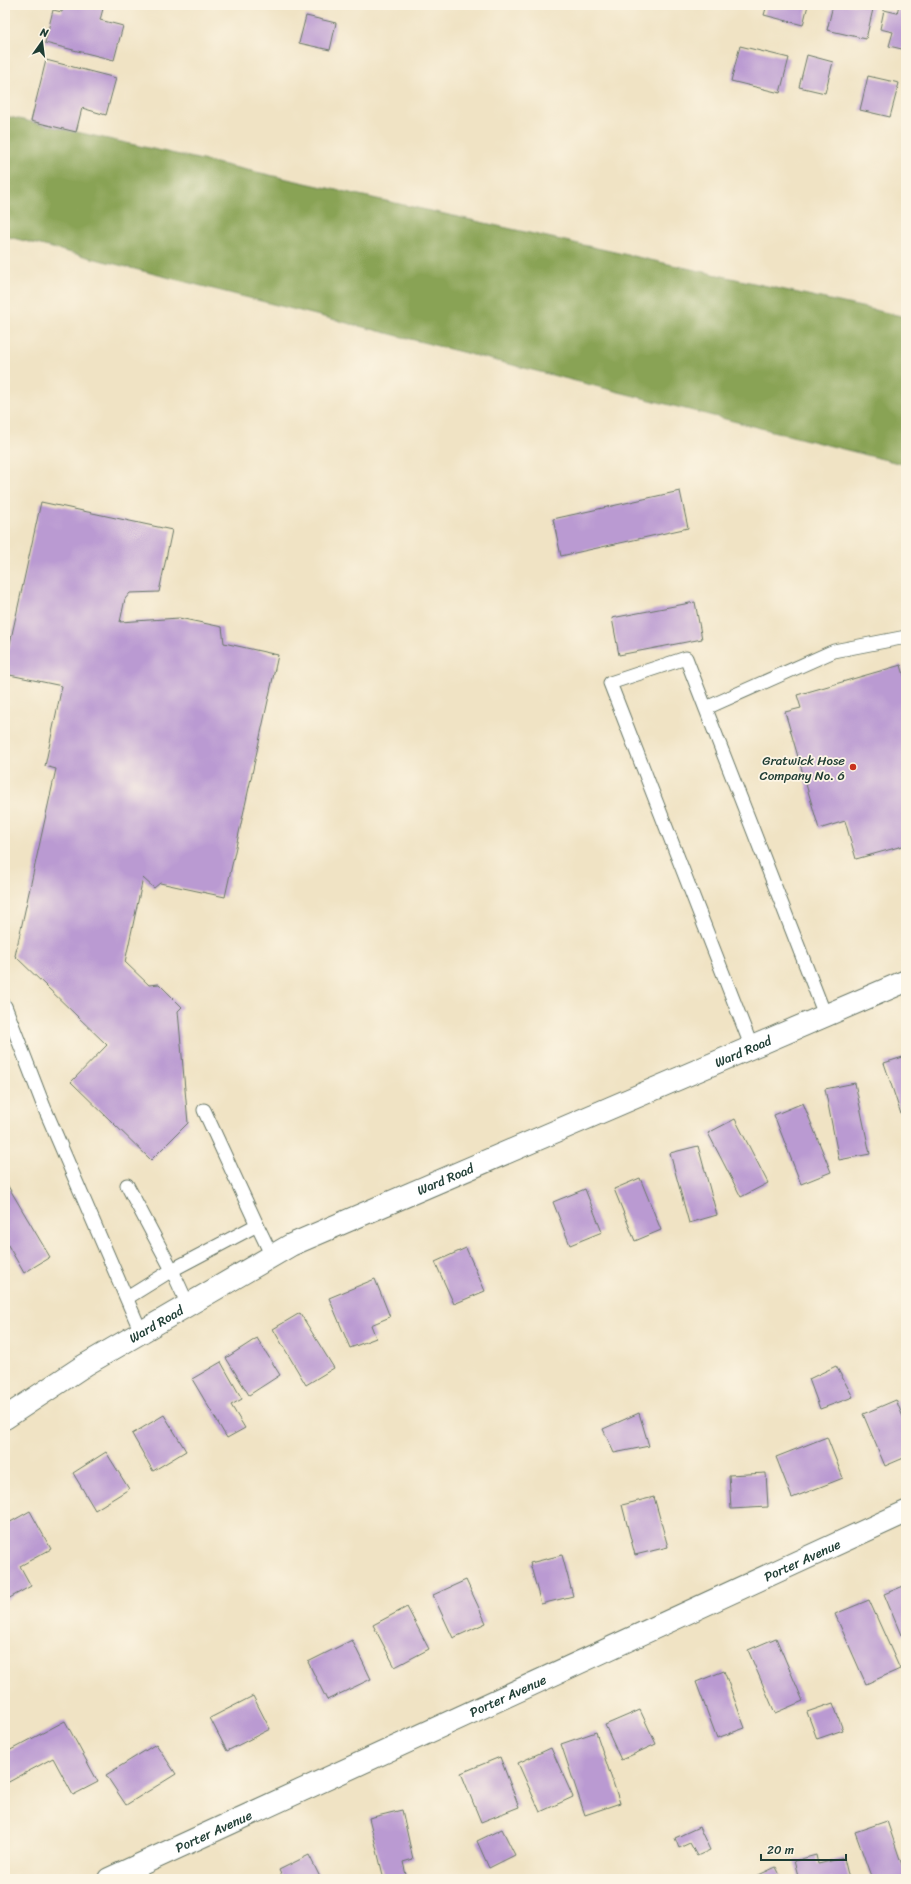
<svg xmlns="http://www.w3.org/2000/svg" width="911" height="1884" viewBox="0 0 911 1884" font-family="Sriracha,sans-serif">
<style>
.forest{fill:#89a355;stroke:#547044}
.building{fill:#ba9ad2}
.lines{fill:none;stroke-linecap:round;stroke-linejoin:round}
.service-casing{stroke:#687766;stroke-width:15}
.minor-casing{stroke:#687766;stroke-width:24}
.secondary-casing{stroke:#687766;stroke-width:24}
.service{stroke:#fff;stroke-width:13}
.minor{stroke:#fff;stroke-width:22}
.secondary{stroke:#fff;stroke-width:22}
.poi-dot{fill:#c8321e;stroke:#fcf5e5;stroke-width:1.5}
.labels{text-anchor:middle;stroke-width:3.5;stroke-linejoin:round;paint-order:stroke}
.poi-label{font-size:13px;fill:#1f3d34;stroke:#fcf5e5;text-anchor:end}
.street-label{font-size:13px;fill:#1f3d34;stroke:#fcf5e5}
</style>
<rect width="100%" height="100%" fill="#fcf5e5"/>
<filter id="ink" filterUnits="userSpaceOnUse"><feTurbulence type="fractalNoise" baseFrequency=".025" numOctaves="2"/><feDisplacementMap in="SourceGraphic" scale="8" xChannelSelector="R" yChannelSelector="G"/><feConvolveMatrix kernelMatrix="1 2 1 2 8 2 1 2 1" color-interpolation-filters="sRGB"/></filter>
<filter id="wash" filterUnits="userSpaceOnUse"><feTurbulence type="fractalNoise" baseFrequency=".012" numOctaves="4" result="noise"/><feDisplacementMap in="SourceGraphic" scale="16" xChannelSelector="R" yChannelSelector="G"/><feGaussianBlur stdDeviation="0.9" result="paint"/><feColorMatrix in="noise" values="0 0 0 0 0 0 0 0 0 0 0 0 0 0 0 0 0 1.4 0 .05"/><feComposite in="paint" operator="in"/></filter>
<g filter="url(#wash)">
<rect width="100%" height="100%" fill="#f0e3c4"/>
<polygon class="forest" points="5,116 906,317 906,465 5,236"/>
<g id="blocks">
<g class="building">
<polygon points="63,5 104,5 100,20 123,26 114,60 45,43 53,10 62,12"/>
<polygon points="767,5 808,5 803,25 764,15"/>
<polygon points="833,5 874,5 866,39 827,30"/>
<polygon points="899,5 906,5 906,50 889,46 893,32 880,29 884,10 897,13"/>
<polygon points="306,16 336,23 330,50 299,43"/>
<polygon points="740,46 789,58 780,93 731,81"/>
<polygon points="807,55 833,62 825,93 799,87"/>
<polygon points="46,60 116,78 106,115 82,108 76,132 31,121"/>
<polygon points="868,76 899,83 890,117 860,110"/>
<polygon points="680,491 688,528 561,556 553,519"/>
<polygon points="41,502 172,530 159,592 130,593 125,599 120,622 179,618 222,627 224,643 278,655 225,897 160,883 154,888 143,878 125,962 149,985 159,984 182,1007 178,1011 188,1123 151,1160 71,1082 107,1045 15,956 56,769 45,766 62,686 5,674 5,666"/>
<polygon points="695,602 702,639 619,655 612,618"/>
<polygon points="901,665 906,682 906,845 856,859 845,821 819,829 785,712 801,708 797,695"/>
<polygon points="906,1056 906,1112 901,1114 884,1063"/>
<polygon points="855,1083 870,1154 839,1160 825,1089"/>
<polygon points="803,1103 831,1172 801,1184 774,1115"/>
<polygon points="735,1119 768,1183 741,1197 708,1133"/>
<polygon points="698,1146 717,1215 689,1223 670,1153"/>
<polygon points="640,1178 661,1230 635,1241 614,1189"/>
<polygon points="5,1181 50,1257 24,1273 5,1240"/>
<polygon points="585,1189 602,1232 570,1245 553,1202"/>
<polygon points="466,1248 485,1291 454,1304 435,1262"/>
<polygon points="375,1279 390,1317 371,1325 376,1338 350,1348 329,1298"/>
<polygon points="300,1313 334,1368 306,1385 273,1329"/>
<polygon points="257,1338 280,1375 249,1395 226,1358"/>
<polygon points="221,1362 242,1399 231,1405 245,1428 227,1438 192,1379"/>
<polygon points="836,1366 853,1397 820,1409 809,1379"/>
<polygon points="896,1400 906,1424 906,1457 885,1466 863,1414"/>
<polygon points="639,1413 649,1446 614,1453 603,1429"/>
<polygon points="164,1415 186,1451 153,1471 132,1434"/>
<polygon points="827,1437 843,1478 792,1498 776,1457"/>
<polygon points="106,1452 129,1489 95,1510 73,1473"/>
<polygon points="766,1473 768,1507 731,1509 729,1475"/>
<polygon points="654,1497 668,1547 635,1555 622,1505"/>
<polygon points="30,1511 51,1549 20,1566 31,1586 6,1600 5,1525"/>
<polygon points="562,1555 573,1596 541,1604 530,1563"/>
<polygon points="466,1580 486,1623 453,1638 433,1595"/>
<polygon points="906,1585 906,1633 901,1635 884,1594"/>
<polygon points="869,1600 900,1669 866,1684 835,1614"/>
<polygon points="407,1607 429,1649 395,1667 373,1625"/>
<polygon points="776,1638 803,1701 775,1713 748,1650"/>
<polygon points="352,1640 371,1679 327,1700 308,1662"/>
<polygon points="724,1671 745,1728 717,1738 696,1682"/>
<polygon points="253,1696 270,1729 227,1751 210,1718"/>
<polygon points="833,1703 843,1730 817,1739 807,1712"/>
<polygon points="640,1710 656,1744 621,1760 605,1725"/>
<polygon points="65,1721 98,1782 73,1795 53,1758 5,1784 5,1753"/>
<polygon points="596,1732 620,1803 585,1815 561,1744"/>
<polygon points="156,1744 176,1774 126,1805 106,1775"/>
<polygon points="551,1748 573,1797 540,1812 518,1763"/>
<polygon points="500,1757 519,1807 481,1822 461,1773"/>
<polygon points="402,1810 413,1859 403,1862 407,1879 384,1879 369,1818"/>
<polygon points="887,1821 906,1877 899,1879 872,1879 855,1832"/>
<polygon points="699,1827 710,1850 697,1856 690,1843 679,1848 675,1838"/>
<polygon points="502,1829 515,1855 489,1868 477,1841"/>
<polygon points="309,1855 321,1879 283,1879 279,1870"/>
<polygon points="816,1855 818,1864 844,1858 849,1879 799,1879 794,1861"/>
<polygon points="776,1867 782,1879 750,1879"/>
</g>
</g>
</g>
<g filter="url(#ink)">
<use href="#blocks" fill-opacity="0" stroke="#687766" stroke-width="1"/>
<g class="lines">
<g class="service-casing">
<g id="service">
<polyline points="706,708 834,651 906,637"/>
<polyline points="5,1006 44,1107 141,1332"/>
<polyline points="752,1048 610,683 686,658 825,1015"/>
<polyline points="127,1185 172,1270 257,1225 204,1110"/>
<polyline points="257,1225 272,1256"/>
<polyline points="127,1298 172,1270 188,1305"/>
</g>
</g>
<g class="minor-casing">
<g id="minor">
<path id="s1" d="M 109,1879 L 906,1512"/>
</g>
</g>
<g class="secondary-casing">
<g id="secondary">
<path id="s2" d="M 5,1418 L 85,1365 L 291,1245 L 906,981"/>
</g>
</g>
<use href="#service" class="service"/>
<use href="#minor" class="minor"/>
<use href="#secondary" class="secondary"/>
</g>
</g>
<circle class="poi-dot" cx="853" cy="767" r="4"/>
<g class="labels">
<g class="poi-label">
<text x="845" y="765">Gratwick Hose<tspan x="845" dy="15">Company No. 6</tspan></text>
</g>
<g class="street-label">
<text dy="5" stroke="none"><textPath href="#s2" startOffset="826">Ward Road</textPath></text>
<text dy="5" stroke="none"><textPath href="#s2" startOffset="502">Ward Road</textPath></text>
<text dy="5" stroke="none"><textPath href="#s2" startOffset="178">Ward Road</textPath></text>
<text dy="5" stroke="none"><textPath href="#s1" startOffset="763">Porter Avenue</textPath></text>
<text dy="5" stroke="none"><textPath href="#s1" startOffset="439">Porter Avenue</textPath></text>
<text dy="5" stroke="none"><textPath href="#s1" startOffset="115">Porter Avenue</textPath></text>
</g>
</g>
<rect width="911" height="1884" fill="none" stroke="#fcf5e5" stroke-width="20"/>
<g transform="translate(42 42) rotate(14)" stroke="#fcf5e5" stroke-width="3" paint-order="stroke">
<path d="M0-3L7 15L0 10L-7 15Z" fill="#1f3d34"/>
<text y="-6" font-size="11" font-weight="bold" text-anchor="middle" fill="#1f3d34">N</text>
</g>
<path d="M761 1854v6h85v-6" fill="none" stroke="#1f3d34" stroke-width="2"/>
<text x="767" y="1854" font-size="12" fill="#1f3d34" stroke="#fcf5e5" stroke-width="3" paint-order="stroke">20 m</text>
</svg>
